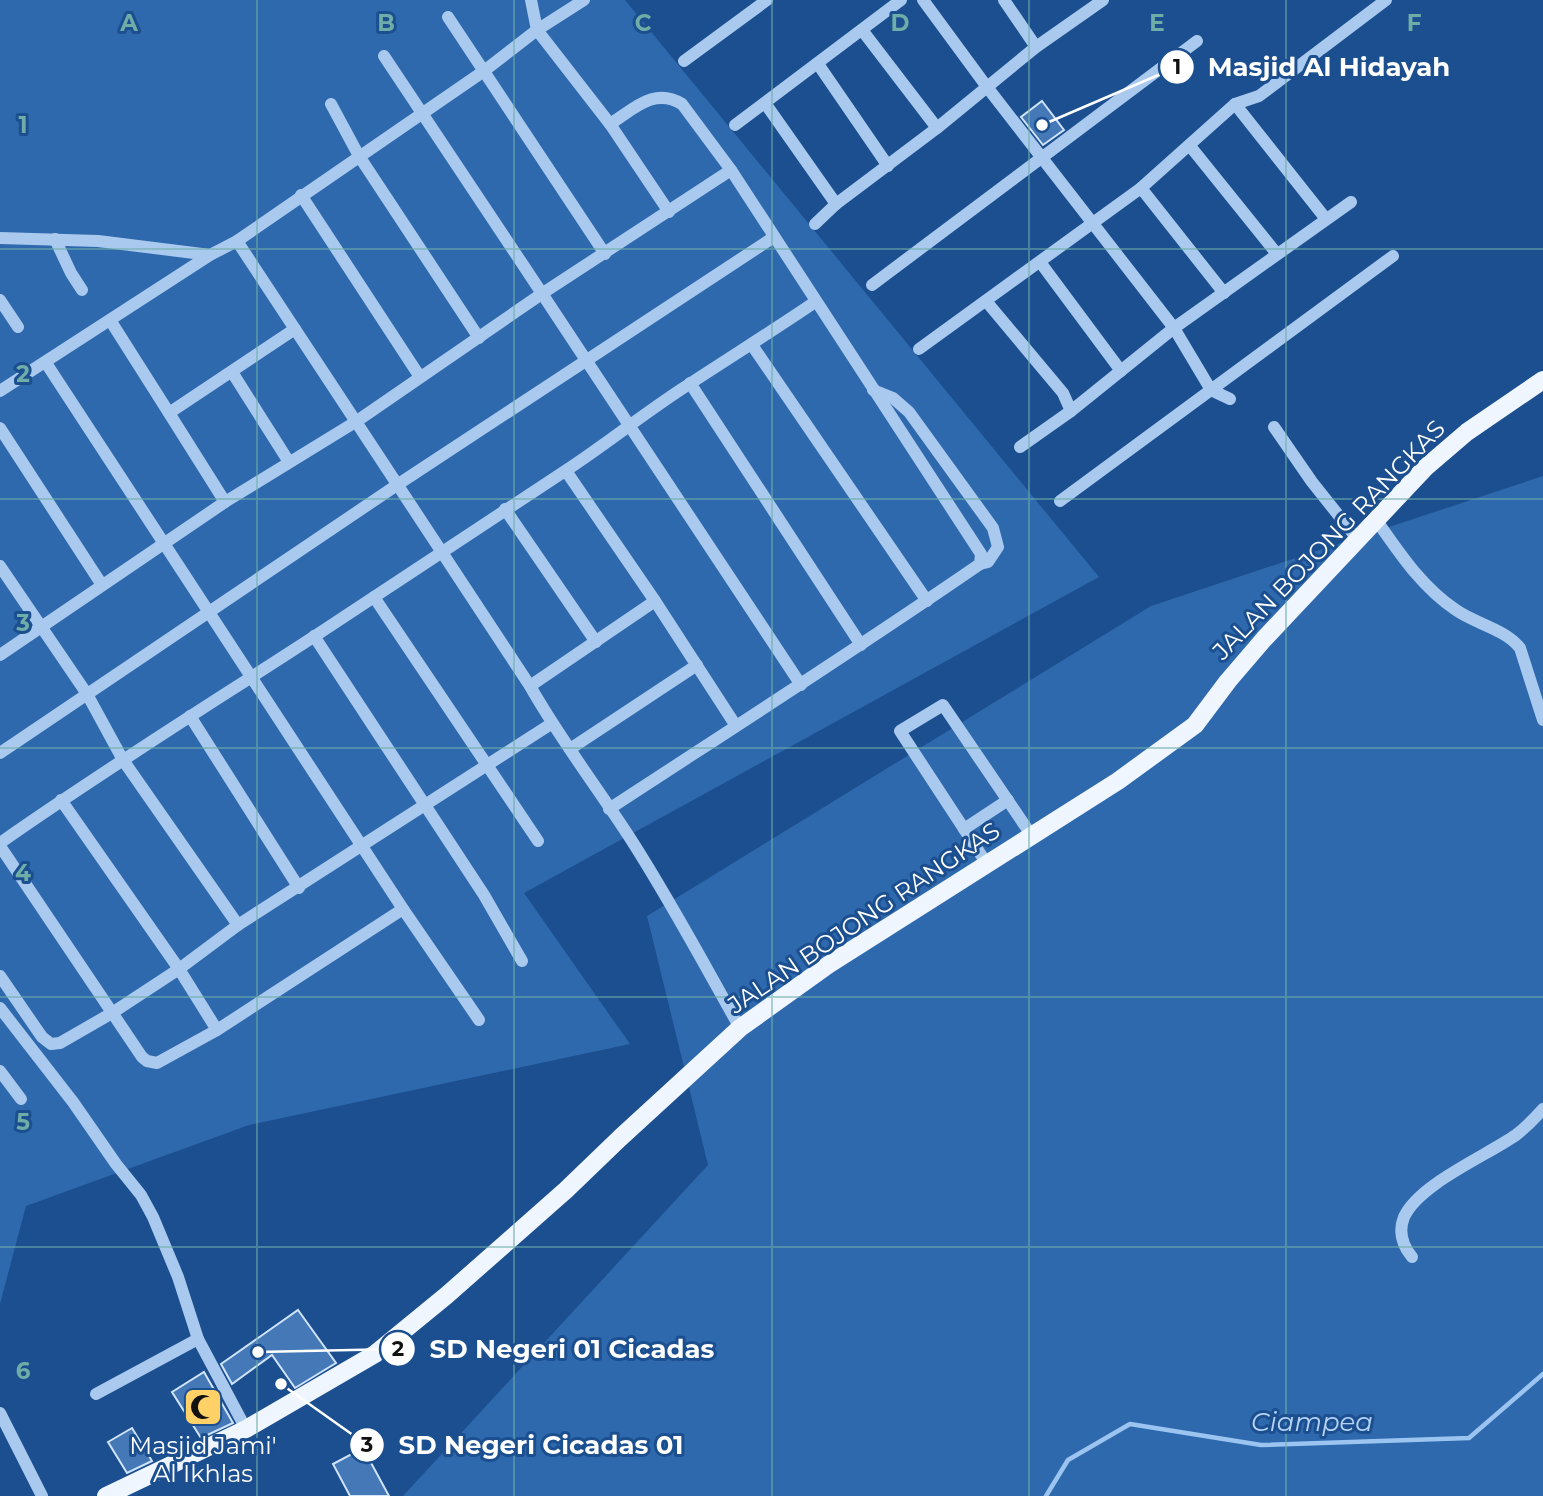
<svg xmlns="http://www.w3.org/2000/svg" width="1543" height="1496" viewBox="0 0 1543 1496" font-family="Montserrat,sans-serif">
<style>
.green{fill:#2e69ad}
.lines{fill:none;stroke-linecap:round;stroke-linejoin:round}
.stream{stroke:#9cc4f0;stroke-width:4.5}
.building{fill:#4478b7;stroke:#cfe3fa;stroke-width:2}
.minor{stroke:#a9c9ee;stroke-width:12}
.major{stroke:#f0f6ff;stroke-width:18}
.grid{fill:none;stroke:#6fada8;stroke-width:2;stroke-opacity:0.55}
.labels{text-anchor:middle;stroke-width:6;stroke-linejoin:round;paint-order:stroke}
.street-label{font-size:24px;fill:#fff;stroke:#1b4f8f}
.poi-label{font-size:24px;fill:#fff;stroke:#1b4f8f}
.water-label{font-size:26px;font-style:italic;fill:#b5d3f5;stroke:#1b4f8f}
.grid-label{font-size:23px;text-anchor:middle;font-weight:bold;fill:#6fada8;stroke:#1b4f8f;stroke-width:6;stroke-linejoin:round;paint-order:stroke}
.leader{fill:none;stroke:#fff;stroke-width:2.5}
.callout-dot{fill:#fff;stroke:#1b4f8f;stroke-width:2.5}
.mark-label{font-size:21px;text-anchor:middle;font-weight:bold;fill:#111}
.callout-label{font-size:26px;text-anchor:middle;font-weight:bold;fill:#fff;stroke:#1b4f8f;stroke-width:6;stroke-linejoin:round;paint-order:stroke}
</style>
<rect width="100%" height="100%" fill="#1b4f8f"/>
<g class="green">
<polygon points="0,0 625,0 1099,577 524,893 630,1044 249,1125 26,1206 0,1304"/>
<polygon points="1543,476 1543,1496 403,1496 708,1165 647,916 1151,606"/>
</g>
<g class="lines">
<polyline class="stream" points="1046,1496 1068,1460 1130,1424 1261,1445 1469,1438 1543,1374"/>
</g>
<g class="building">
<polygon points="1042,101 1064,130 1043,145 1021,117"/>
<polygon points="298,1310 336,1363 295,1388 272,1355 232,1384 221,1364"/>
<polygon points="204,1372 233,1423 201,1438 172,1392"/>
<polygon points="132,1428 152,1461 127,1473 108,1442"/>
<polygon points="363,1448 389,1496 350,1496 333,1464"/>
</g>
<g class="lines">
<g class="minor">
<polyline points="531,0 537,30 610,124 669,212"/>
<polyline points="923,0 987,87 1174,328 1211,390 1230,399"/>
<polyline points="1004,0 1036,47"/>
<polyline points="448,17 605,254"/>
<polyline points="862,30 937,128"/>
<path d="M 384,56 C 524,265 662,476 801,685"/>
<polyline points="684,61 767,0"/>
<polyline points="818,64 888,166"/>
<polyline points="765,103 836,204"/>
<polyline points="331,104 359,156 479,338"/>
<polyline points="1235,104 1326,219"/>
<polyline points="735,125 901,0"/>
<polyline points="1190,146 1277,254"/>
<polyline points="1141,188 1224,293"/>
<polyline points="301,195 420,377"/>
<polyline points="815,224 836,204 937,128 1036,47 1103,0"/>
<polyline points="0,238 98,241 210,255 237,241 484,71 537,30 584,0"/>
<polyline points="55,239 71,273 82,290"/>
<path d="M 237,241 L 530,686 C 560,739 597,787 630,838 C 670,900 704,964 740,1028"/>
<polyline points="1040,262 1121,371"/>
<polyline points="872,285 1197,41"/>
<polyline points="0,300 18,327"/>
<polyline points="986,301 1063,393 1071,411 1174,328 1351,202"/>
<polyline points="110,320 169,413 295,329"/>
<polyline points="752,345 927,601"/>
<polyline points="919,349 1141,188 1235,104 1259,96 1386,0"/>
<polyline points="46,363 403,909 479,1020"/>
<polyline points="232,372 289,462"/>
<polyline points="690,383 861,645"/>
<polyline points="873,390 893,398 909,412 993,528 998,547 988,562 980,564"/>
<polyline points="0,391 210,255"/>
<polyline points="169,413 225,502"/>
<polyline points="1274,427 1312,482 1359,541"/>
<polyline points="0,428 102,585"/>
<polyline points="1020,447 1071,411"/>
<polyline points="566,471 655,601 736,726"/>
<polyline points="1060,501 1393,256"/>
<polyline points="505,509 596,642"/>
<path d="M 1377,521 C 1400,554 1422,587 1456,610 C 1476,624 1505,629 1520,648 L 1543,720"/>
<polyline points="0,566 87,694 123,760 238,925"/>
<polyline points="374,597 538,841"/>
<polyline points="314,636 484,895 522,961"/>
<polyline points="0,655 225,502 357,421 543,293 731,170"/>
<polyline points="530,686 655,601"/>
<polyline points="190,716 299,888"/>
<polyline points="570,749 697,665"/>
<polyline points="0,753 397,485 774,237"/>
<polyline points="61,800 179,969 217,1030"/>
<path d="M 609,809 C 733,728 858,648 980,564 L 981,554 L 731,170 L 682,104 C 654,87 634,109 610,124"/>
<polyline points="964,829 1008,800"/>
<path d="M 0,843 C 104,770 212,703 318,634 C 401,580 483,525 565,471 C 608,443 648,410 691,383 C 732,356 774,330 815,302"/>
<polyline points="0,846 142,1057 147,1061 157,1063 217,1030 403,909"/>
<polyline points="987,864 900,731 943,705 1032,836"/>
<polyline points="0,976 42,1037 51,1044 60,1043 112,1013 179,969 238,925 551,724"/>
<polyline points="0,1008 73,1102 116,1164 141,1195 153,1217 178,1277 198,1339 246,1429"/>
<polyline points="0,1071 21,1099"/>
<path d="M 1412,1257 C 1403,1246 1398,1232 1404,1217 C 1419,1184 1486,1156 1516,1135 C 1526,1127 1535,1118 1543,1109"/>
<polyline points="96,1394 198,1339"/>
<polyline points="0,1413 42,1496"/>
</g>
<polyline class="major" points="106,1496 246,1429 375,1354 447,1295 566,1190 620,1138 740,1028 828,965 1118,781 1195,725 1228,681 1264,639 1425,468 1467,432 1543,380"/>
</g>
<path class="grid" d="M 257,0 L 257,1496M 514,0 L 514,1496M 772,0 L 772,1496M 1029,0 L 1029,1496M 1286,0 L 1286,1496M 0,249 L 1543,249M 0,499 L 1543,499M 0,748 L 1543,748M 0,997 L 1543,997M 0,1247 L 1543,1247"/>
<defs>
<g id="mosque-square" transform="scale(2.0125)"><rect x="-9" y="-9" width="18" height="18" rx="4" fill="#ffd166" stroke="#1b4f8f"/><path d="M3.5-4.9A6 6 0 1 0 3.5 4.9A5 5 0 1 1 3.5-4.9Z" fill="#111"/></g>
</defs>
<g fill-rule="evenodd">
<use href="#mosque-square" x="203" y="1407"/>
</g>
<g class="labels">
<g class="street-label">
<text transform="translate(1329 540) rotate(-46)" y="8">JALAN BOJONG RANGKAS</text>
<text transform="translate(864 918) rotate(-34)" y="8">JALAN BOJONG RANGKAS</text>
</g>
<g class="poi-label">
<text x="203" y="1454">Masjid Jami'<tspan x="203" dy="28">Al Ikhlas</tspan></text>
</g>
<g class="water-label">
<text x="1312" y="1431">Ciampea</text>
</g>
</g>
<g class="grid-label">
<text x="129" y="31">A</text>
<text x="386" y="31">B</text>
<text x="643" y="31">C</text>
<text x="900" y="31">D</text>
<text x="1157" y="31">E</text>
<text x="1414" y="31">F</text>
<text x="23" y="133">1</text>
<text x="23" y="382">2</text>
<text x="23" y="631">3</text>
<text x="23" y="881">4</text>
<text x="23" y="1130">5</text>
<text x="23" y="1379">6</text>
</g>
<path class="leader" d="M1042 125L1177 67M258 1352L398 1349M281 1384L367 1445"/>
<g class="callout-dot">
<circle cx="1042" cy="125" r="7"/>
<circle cx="258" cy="1352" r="7"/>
<circle cx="281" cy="1384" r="7"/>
<circle cx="1177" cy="67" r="18"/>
<circle cx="398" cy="1349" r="18"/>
<circle cx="367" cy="1445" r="18"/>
</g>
<g class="mark-label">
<text x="1177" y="74">1</text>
<text x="398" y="1356">2</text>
<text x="367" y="1452">3</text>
</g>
<g class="callout-label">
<text x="1329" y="76">Masjid Al Hidayah</text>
<text x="572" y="1358">SD Negeri 01 Cicadas</text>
<text x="541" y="1454">SD Negeri Cicadas 01</text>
</g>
</svg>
